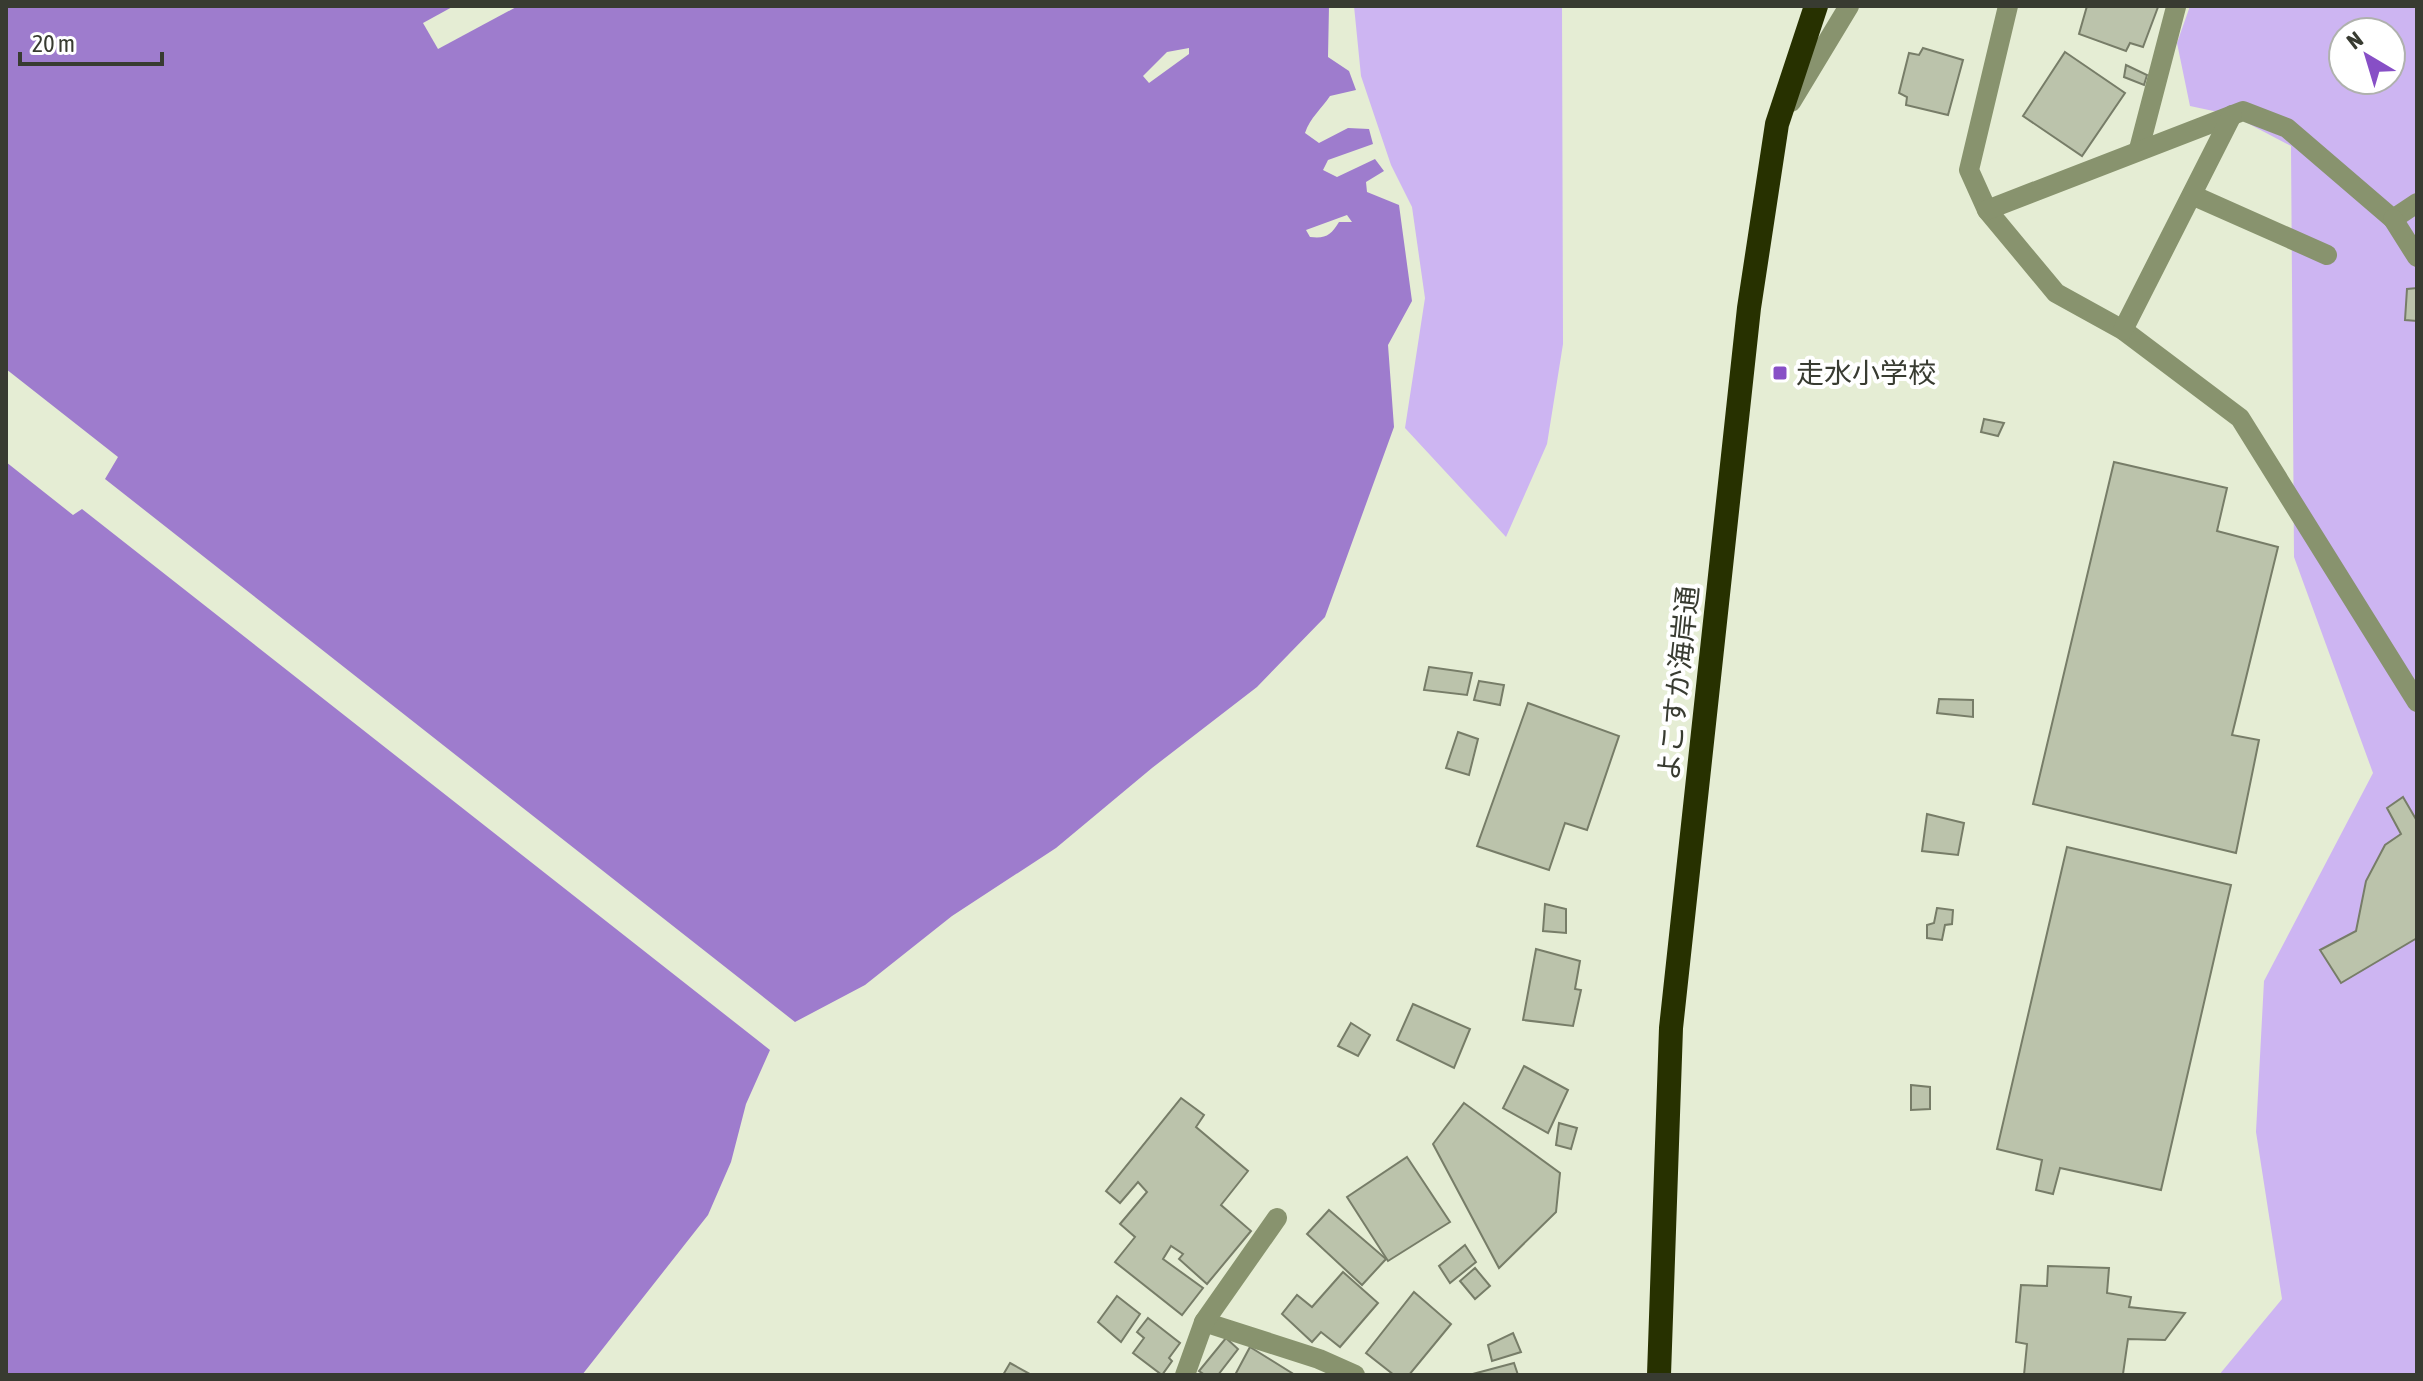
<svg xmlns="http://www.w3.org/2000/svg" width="2423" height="1381" viewBox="0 0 2423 1381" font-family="'Asap Condensed','Noto Sans JP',sans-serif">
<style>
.green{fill:#cdb5f2;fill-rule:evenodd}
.water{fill:#9e7ccd;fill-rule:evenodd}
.pier{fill:#e5edd4}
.building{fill:#bbc3ab;stroke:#777d68;stroke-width:2}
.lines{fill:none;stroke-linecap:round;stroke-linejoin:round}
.minor{stroke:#88936e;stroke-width:20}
.highway{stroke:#273100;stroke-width:24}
.poi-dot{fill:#874fc6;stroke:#fff;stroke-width:3}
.labels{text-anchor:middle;stroke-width:8;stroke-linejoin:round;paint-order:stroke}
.poi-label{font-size:28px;fill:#383b31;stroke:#fff;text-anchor:start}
.street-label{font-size:28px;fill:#383b31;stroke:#fff}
</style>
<rect width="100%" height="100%" fill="#e5edd4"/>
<g class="green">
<polygon points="1354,6 1562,6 1563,344 1547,444 1506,537 1405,428 1425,298 1412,207 1391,165 1361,76"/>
<path d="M 2190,6 L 2417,6 L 2417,1375 L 2219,1375 L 2282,1299 L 2256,1132 L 2264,981 L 2373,773 L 2294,557 L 2291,146 L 2232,115 L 2190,106 L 2177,43 ZM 2343,32 L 2391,32 L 2391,80 L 2343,80 Z"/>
</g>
<g class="water">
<path d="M 6,6 L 1329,6 L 1328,57 L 1349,71 L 1356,90 L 1330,96 C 1322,108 1310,118 1305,133 L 1319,143 L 1348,128 L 1369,129 L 1373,144 L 1328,160 L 1323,170 L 1337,177 L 1375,159 L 1384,171 L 1366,182 L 1367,192 L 1399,205 L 1412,301 L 1388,345 L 1394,427 L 1325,617 L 1257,687 L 1152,768 L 1056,848 L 952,916 L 865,985 L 795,1022 L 105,479 L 118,457 L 6,369 ZM 1189,48 L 1189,54 L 1149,83 L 1143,76 L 1167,52 ZM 1347,215 L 1352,222 L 1339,222 C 1331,235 1326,239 1310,237 L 1306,230 Z"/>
<polygon points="6,462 73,515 82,509 770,1050 746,1104 731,1162 708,1215 582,1375 6,1375"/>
</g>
<polygon class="pier" points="454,6 518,6 438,49 423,23"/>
<g class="building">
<polygon points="2087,6 2156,6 2158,7 2143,47 2130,43 2126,51 2079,34"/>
<polygon points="1923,48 1963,60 1948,115 1906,105 1907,97 1899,93 1909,53 1919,55"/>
<polygon points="2065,52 2125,93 2082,156 2023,116"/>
<polygon points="2126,65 2147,75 2144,85 2124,77"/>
<polygon points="2417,288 2417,321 2405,320 2407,289"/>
<polygon points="1984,419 2004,423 1998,436 1981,432"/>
<polygon points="2114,462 2227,488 2217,531 2278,547 2232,735 2259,740 2236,853 2033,804"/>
<polygon points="1429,667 1472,673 1467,695 1424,690"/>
<polygon points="1479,681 1504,685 1500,705 1474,700"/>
<polygon points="1939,699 1973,700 1973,717 1937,713"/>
<polygon points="1528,703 1619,736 1587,830 1565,823 1549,870 1477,846"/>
<polygon points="1458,732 1478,739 1469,775 1446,768"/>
<polygon points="2403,797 2417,821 2417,938 2341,983 2320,950 2356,931 2366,881 2385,845 2401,834 2387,808"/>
<polygon points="1927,814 1964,823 1958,855 1922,851"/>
<polygon points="2067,847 2231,885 2161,1190 2060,1168 2053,1194 2036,1190 2042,1160 1997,1149"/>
<polygon points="1545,904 1566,909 1566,933 1543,931"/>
<polygon points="1937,908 1953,910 1952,924 1945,925 1942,940 1927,938 1927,925 1934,923"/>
<polygon points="1536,949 1580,961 1575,989 1581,990 1573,1026 1523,1020"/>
<polygon points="1413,1004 1470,1029 1454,1068 1397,1040"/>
<polygon points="1351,1023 1370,1035 1358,1056 1338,1046"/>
<polygon points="1524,1066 1568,1090 1548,1133 1503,1108"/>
<polygon points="1911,1085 1930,1087 1930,1109 1911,1110"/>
<polygon points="1181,1098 1204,1115 1196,1127 1248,1171 1221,1205 1251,1231 1207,1284 1179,1259 1183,1254 1171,1246 1163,1259 1203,1288 1182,1315 1115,1262 1135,1237 1120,1224 1147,1192 1138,1182 1120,1203 1106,1191"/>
<polygon points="1464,1103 1560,1173 1556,1212 1499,1268 1433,1144"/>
<polygon points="1559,1123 1577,1128 1571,1149 1556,1145"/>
<polygon points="1407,1157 1450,1222 1388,1261 1347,1197"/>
<polygon points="1329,1210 1386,1259 1362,1285 1307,1234"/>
<polygon points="1465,1245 1476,1262 1450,1283 1439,1266"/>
<polygon points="2048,1266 2109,1268 2107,1293 2131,1297 2129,1307 2185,1313 2165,1340 2128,1339 2123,1374 2024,1375 2027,1344 2016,1342 2021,1285 2047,1286"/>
<polygon points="1475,1268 1490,1286 1475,1299 1460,1281"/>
<polygon points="1343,1272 1378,1303 1340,1347 1321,1332 1312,1342 1282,1314 1297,1295 1312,1307"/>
<polygon points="1414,1292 1451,1324 1409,1375 1394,1375 1366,1353"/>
<polygon points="1117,1296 1140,1314 1121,1342 1098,1322"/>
<polygon points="1148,1318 1180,1343 1169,1358 1172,1361 1162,1375 1133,1353 1144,1338 1137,1332"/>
<polygon points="1513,1333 1521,1352 1492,1361 1488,1345"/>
<polygon points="1226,1338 1238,1349 1218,1375 1205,1375 1199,1371"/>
<polygon points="1250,1347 1295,1375 1235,1375"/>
<polygon points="1010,1363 1030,1374 1030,1375 1003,1375"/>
<polygon points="1514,1363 1518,1375 1469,1375"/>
</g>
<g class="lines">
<g class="minor">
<polyline points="2008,6 1969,170 1987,210 2056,293 2123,330 2240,418 2417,702"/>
<polyline points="1791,102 1849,6"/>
<polyline points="2139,149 2176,7"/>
<polyline points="2192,195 2327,255"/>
<polyline points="1987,210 2243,111 2287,128 2393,219 2417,203"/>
<polyline points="2393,219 2417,257"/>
<polyline points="2123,330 2232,115"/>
<polyline points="1204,1322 1319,1359 1355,1375"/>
<polyline points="1185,1375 1204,1322 1277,1218"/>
</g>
<polyline class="highway" points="1659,1375 1671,1028 1749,308 1777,124 1816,6"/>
</g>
<rect class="poi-dot" x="1772" y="365" width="16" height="16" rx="4"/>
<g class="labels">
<g class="poi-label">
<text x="1796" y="383">走水小学校</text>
</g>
<g class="street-label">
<text transform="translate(1678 683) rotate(-84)" y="10">よこすか海岸通</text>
</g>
</g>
<rect width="2423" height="1381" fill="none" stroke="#383b31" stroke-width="16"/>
<g transform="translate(2367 56) rotate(322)"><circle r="38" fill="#ffffff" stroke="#afb1ad" stroke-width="2"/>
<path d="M0-6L14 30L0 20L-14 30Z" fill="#874fc6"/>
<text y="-12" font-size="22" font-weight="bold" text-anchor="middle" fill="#383b31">N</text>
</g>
<path d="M20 52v12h142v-12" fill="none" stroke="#383b31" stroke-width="4"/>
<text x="32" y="52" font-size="24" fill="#383b31" stroke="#ffffff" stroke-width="6" paint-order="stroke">20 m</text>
</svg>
